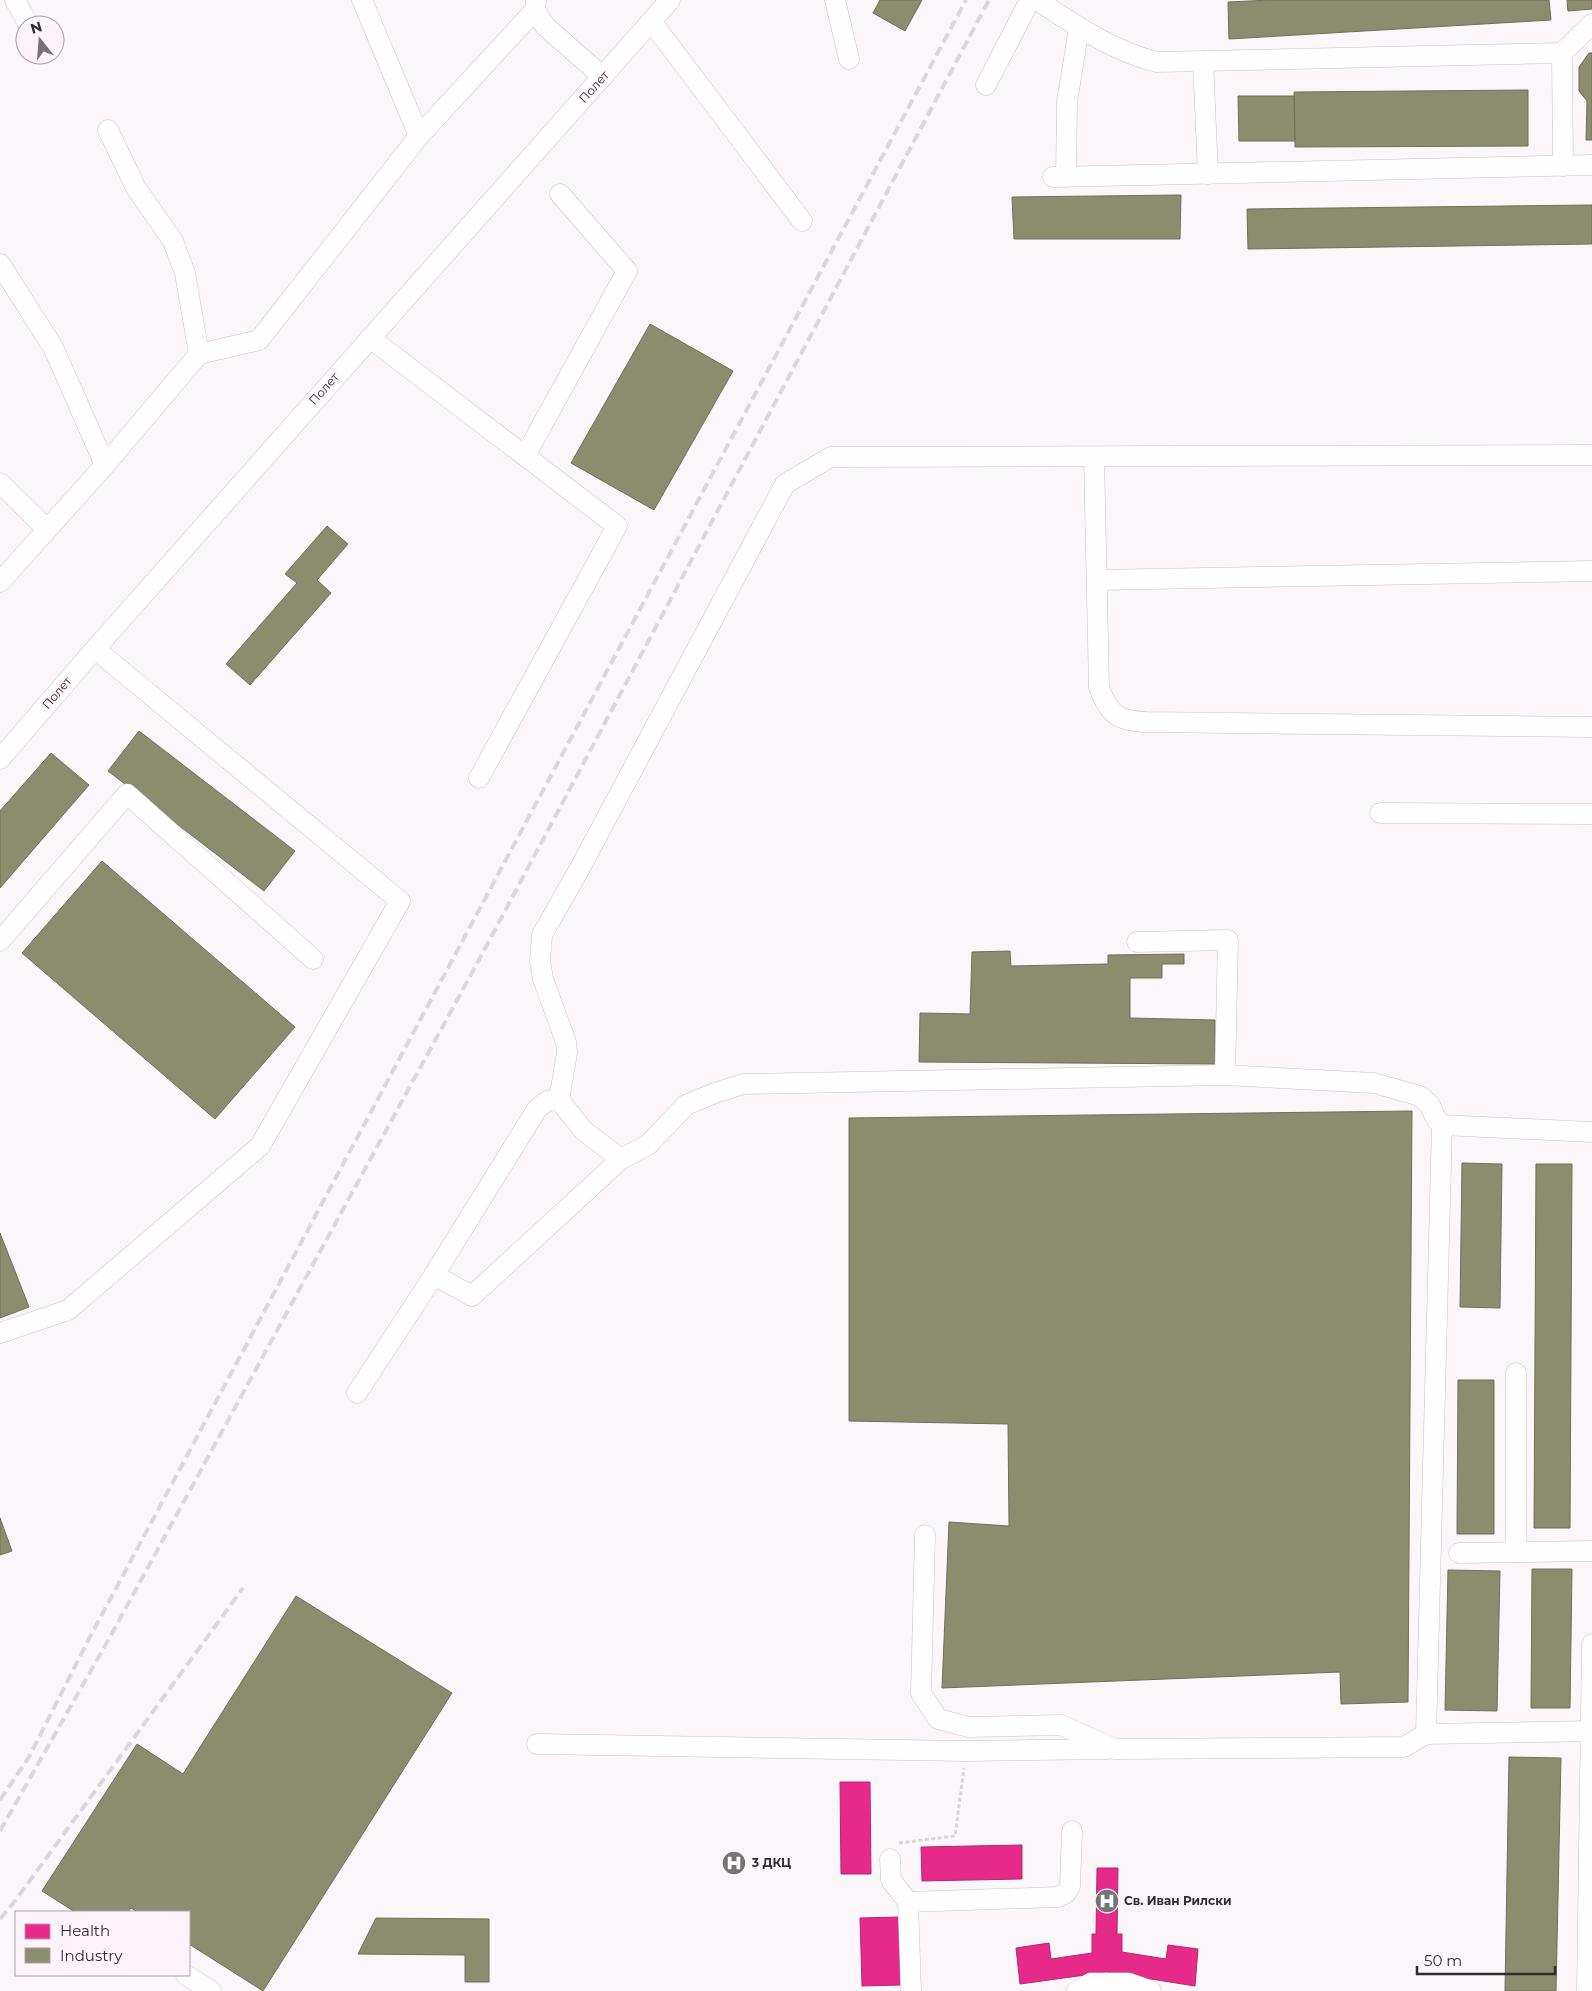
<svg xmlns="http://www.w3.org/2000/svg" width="1592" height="1991" viewBox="0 0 1592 1991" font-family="Montserrat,sans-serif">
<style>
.health{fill:#e7298a;stroke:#b02a6f}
.industry{fill:#8c8c6e;stroke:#706f5b}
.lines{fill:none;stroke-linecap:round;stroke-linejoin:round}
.minor-casing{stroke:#c7c4c7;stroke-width:21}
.path{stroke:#d7d6d7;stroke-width:3;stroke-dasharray:4 2.5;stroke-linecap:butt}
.minor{stroke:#fefefe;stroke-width:20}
.rail{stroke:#dad9da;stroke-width:4;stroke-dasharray:10 5;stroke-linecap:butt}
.labels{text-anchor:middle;stroke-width:5;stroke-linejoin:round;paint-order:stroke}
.street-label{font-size:12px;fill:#2f2c2f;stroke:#fcf4fa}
.poi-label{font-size:12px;font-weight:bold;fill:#2f2c2f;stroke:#fcf4fa;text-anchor:start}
</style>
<rect width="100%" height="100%" fill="#faf6f9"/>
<g class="health">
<polygon points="840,1782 870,1782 871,1874 841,1874"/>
<polygon points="1022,1845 1022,1879 922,1881 921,1847"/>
<polygon points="1097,1868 1118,1868 1117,1934 1122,1934 1122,1952 1166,1959 1168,1945 1198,1949 1195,1986 1107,1972 1020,1984 1016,1948 1049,1943 1051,1959 1092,1953 1092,1934 1096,1934"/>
<polygon points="899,1917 901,1985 862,1986 860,1918"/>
</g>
<g class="industry">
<polygon points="880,0 922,0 905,31 873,13"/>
<polygon points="1270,0 1549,0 1551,20 1229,39 1228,2"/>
<polygon points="1567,0 1592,0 1592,9 1568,11"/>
<polygon points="1589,53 1592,53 1592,140 1586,140 1587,101 1579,91 1579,67"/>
<polygon points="1528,90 1528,146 1295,147 1294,92"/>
<polygon points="1238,96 1294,96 1295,141 1239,141"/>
<polygon points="1181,195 1180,239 1014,239 1012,197"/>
<polygon points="1592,205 1592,244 1248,249 1247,209"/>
<polygon points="650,324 733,371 654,510 571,463"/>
<polygon points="327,526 348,544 317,580 331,593 250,685 226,664 297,583 285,574"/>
<polygon points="139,731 295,851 264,891 108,771"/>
<polygon points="51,753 89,785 0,888 0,811"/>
<polygon points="102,861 295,1027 215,1119 22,953"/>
<polygon points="1010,951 1011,966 1108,964 1108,955 1184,954 1184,964 1162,964 1162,978 1130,978 1130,1018 1215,1020 1215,1064 919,1062 920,1013 970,1014 972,952"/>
<polygon points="1412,1111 1408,1702 1341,1704 1340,1672 942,1688 949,1522 1009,1526 1008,1424 849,1421 849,1118"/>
<polygon points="1462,1163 1502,1164 1500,1308 1460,1307"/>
<polygon points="1536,1164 1572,1164 1570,1528 1534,1528"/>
<polygon points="0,1233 29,1307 0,1318"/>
<polygon points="1458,1380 1494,1380 1494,1534 1457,1534"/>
<polygon points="0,1518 12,1551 0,1555"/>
<polygon points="1532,1569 1572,1569 1570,1708 1531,1708"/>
<polygon points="1448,1570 1500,1571 1497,1711 1445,1710"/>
<polygon points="296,1596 452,1693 263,1991 189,1944 189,1912 138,1912 131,1908 128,1912 75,1912 42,1891 137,1744 183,1774"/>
<polygon points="1509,1757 1561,1758 1556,1991 1505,1991"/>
<polygon points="376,1918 489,1919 489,1982 465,1982 465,1955 358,1954"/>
</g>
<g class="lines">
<g class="minor-casing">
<g id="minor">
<polyline points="15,0 29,25"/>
<polyline points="362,0 419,136"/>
<polyline points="536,0 535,10 545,26 603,77"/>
<polyline points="835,0 849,59"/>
<path d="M 1037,0 C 1075,25 1112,51 1157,62 L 1562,53"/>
<polyline points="651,21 802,221"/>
<polyline points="1203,61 1208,174"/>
<polyline points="986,85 1030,0"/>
<polyline points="108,130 136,188 173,241 185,273 199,354"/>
<polyline points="1563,166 1562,53 1592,24"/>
<polyline points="1053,177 1592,165"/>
<polyline points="1066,177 1067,102 1079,28"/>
<polyline points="0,264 53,347 105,465"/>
<polyline points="370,338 617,526 479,778"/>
<polyline points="525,456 627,271 560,194"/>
<path d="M 1094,457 L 1099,687 C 1109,715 1118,721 1147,722 L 1592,727"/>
<polyline points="0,483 47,529"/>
<polyline points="1097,580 1592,571"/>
<polyline points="0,582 105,465 199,354 259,340 419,136 535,10"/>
<polyline points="0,759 95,649 670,0"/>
<polyline points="1380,813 1592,814"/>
<polyline points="0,941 127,794 313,959"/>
<polyline points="1137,942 1228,940 1225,1075"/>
<polyline points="559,1100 567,1053 566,1042 543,979 540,961 542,935 580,868 785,484 831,457 1592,455"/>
<polyline points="434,1275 537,1109 547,1101 559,1100 584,1131 621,1159"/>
<polyline points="0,1333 68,1310 260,1146 400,901 95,649"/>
<polyline points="357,1393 434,1275 472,1296 621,1159 648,1145 686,1105 715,1093 743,1084 1225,1075 1374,1083 1420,1096 1430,1105 1436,1119 1442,1125 1592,1132"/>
<polyline points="925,1535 921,1693 938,1719 969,1727 1061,1725 1115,1749 1404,1747 1426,1734 1592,1731"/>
<polyline points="1516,1552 1516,1373"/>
<polyline points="1459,1553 1592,1551"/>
<polyline points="1426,1734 1442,1125"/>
<polyline points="537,1744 966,1751 1108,1749"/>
<polyline points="890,1859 891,1880 908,1902"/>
<polyline points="186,1975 211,1991"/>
<polyline points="911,1991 908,1902 1058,1897 1066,1893 1070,1886 1072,1831"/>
<polyline points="1077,1991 1091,1983 1128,1983 1151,1991"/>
<polyline points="1587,1991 1592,1644"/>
</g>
</g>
<polyline class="path" points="899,1843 955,1836 964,1768"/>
<use href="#minor" class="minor"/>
<g class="rail">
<polyline points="0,1800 29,1757 91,1635 966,0"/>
<polyline points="0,1831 110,1637 480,958 989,0"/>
<polyline points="0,1919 15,1901 243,1588"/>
</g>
</g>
<defs>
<g id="hospital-disc" transform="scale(1.25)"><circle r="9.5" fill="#767376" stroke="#fcf4fa"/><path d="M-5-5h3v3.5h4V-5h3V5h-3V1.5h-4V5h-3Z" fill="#fff"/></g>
</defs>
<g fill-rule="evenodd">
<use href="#hospital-disc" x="734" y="1863"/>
<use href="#hospital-disc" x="1107" y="1901"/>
</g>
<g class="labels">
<g class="street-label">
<text transform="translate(594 87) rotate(-48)" y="4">Полет</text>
<text transform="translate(324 389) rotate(-48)" y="4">Полет</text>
<text transform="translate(57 693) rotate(-50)" y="4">Полет</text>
</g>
<g class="poi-label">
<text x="752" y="1867">3 ДКЦ</text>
<text x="1124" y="1905">Св. Иван Рилски</text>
</g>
</g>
<rect x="15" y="1911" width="175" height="65" fill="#fcf4fa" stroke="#aaa4a9"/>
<rect x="25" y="1924" width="25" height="15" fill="#e7298a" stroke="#aaa4a9"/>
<text x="60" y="1936" font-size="15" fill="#2f2c2f">Health</text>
<rect x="25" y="1948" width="25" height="15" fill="#8c8c6e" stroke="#aaa4a9"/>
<text x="60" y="1961" font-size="15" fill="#2f2c2f">Industry</text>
<g transform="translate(40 40) rotate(343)"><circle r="24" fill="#fcf4fa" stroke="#aaa4a9"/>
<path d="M0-4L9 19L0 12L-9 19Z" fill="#767376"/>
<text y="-8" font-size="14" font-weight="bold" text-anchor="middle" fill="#2f2c2f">N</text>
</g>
<path d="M1417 1966v8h138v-8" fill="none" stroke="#2f2c2f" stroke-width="2.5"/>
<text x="1424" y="1966" font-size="15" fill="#2f2c2f" stroke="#fcf4fa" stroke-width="4" paint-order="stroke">50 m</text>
</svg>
